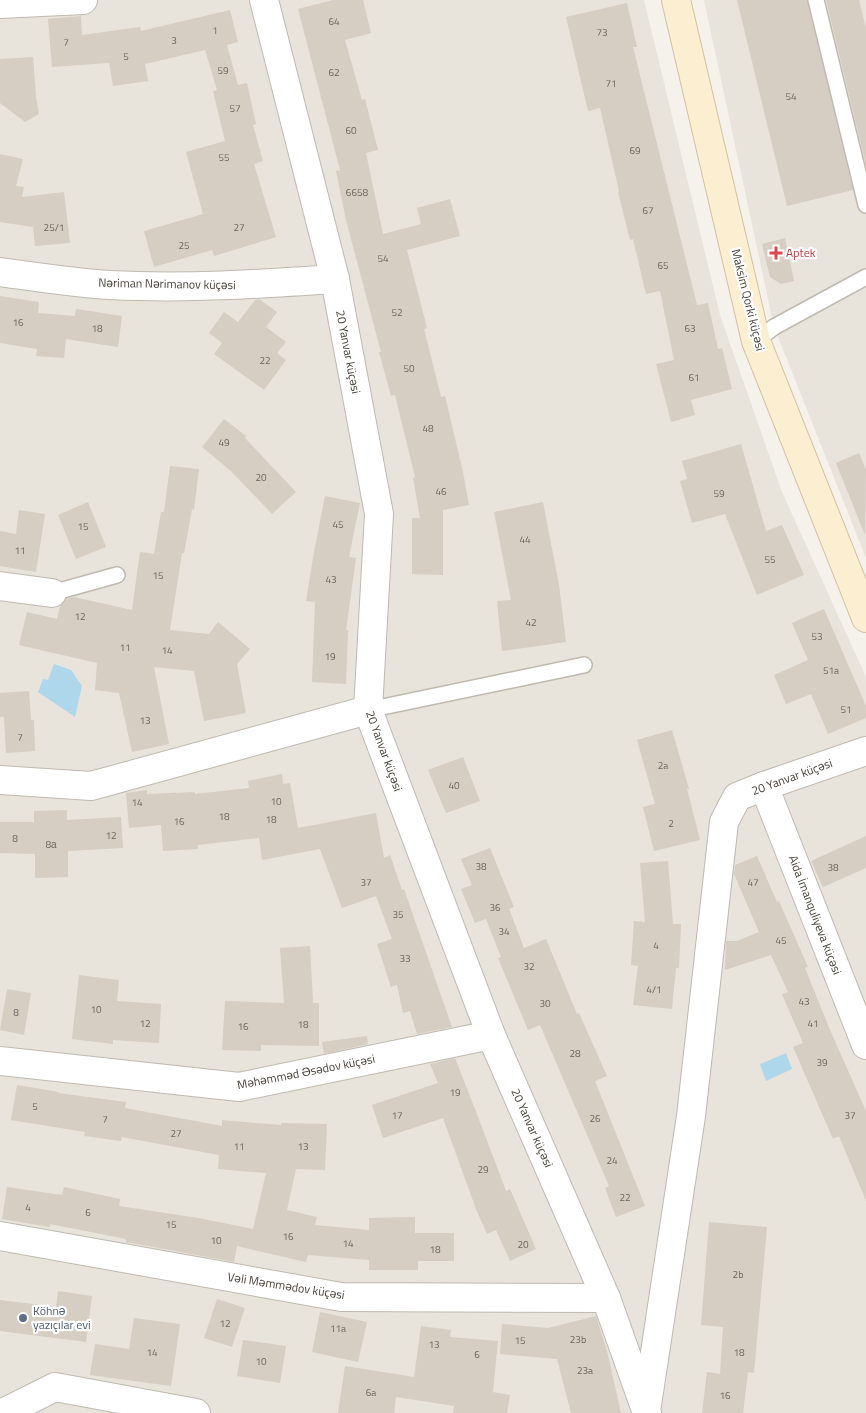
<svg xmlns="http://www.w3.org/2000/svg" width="866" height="1413" viewBox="0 0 866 1413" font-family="'Titillium Web',sans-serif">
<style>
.residential{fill:#e8e3db}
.water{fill:#afd7ec}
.building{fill:#d6cdc3}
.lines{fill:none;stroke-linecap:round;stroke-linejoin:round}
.service-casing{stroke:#c0b9af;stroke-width:18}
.minor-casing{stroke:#c0b9af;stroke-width:30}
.secondary-casing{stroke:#d1c1a0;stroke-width:30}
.service{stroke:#fff;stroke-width:15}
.minor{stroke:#fff;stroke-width:28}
.secondary{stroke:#fbeed1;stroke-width:28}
.health-dot{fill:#e0444e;stroke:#fff;stroke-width:2}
.service-dot{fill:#5c6f8a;stroke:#fff;stroke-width:2}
.labels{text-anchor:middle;stroke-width:4.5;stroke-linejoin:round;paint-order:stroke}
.number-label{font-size:10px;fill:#6c655c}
.health-label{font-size:12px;fill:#be3a42;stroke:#fff;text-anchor:start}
.street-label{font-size:12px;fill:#49423a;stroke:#fff}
.service-label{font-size:12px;fill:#4e5e75;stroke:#fff;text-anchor:start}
</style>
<rect width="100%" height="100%" fill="#f5f2ec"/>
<g class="residential">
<polygon points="0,0 644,0 720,315 782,492 866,677 866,1413 0,1413"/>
<polygon points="704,0 866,0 866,558 774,327"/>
</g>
<g class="water">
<polygon points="54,664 71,670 82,686 75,717 38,692 43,679 48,680"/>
<polygon points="786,1053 792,1069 766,1081 760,1064"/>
</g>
<g class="building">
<polygon points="333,0 363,0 371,33 345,40 362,100 365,99 378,150 366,153 383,234 421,224 417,208 450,199 460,236 407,250 427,328 424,329 441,397 445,396 463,472 469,505 443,510 443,575 412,574 412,518 420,518 413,478 415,477 395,395 391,396 379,352 381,352 346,220 336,171 340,170 298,9"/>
<polygon points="737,0 807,0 853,190 787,206"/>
<polygon points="826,0 859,0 866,28 866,165"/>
<polygon points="627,3 637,47 633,47 697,305 708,303 718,349 722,348 732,389 691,400 695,415 671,422 656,364 674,360 660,291 646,294 633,239 630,240 618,192 619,191 600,108 588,111 566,17"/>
<polygon points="230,10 238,42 227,45 238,85 247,83 256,124 253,125 263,161 254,164 276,237 214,256 212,250 154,267 144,231 203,214 186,152 225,141 213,91 217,90 205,50 145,64 148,81 113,86 109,63 52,67 48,19 81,16 82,35 140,27 141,31"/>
<polygon points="33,57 36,97 39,114 25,122 0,103 0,59"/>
<polygon points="0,154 23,159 16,186 24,187 22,197 64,192 70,243 35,246 33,227 0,222"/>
<polygon points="785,238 794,281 781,284 770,277 762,244"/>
<polygon points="0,296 39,302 38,313 75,316 76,309 122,316 118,347 66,339 64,358 36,356 37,349 0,343"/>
<polygon points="259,299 277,312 266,327 286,342 277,353 286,360 264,390 214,354 222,343 209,333 224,312 238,322 255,300"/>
<polygon points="224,419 246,436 245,438 296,492 272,514 231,471 202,447"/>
<polygon points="741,444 766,531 782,525 804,575 757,595 725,514 692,523 680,481 687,479 682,461"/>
<polygon points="859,453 866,470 865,535 836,463"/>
<polygon points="170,466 199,469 194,510 192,509 184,553 182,553 170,630 209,634 218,622 250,649 237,664 246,713 204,721 194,671 154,667 169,744 132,752 119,693 95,690 97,663 19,645 27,612 57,619 60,606 66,599 74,597 132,610 140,552 154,554 161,512 164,512"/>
<polygon points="325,496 360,503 349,557 356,558 346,630 348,630 346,684 312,682 315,602 306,601 314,552"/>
<polygon points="88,502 106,547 76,559 58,515"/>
<polygon points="543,502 559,585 566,642 502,651 497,601 511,600 494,512"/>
<polygon points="19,510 45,514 36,572 0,566 0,531 16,534"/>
<polygon points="824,609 866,706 866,718 828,734 811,694 786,704 774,675 808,660 792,623"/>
<polygon points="29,691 31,720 34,720 35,751 6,753 4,717 0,717 0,693"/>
<polygon points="672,730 689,789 687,789 700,840 654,851 643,807 655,804 637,740"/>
<polygon points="463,757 480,801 446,813 428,770"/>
<polygon points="282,774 283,784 290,783 298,828 376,813 384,858 390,855 402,890 404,889 452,1027 417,1034 410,1011 403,1013 397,985 391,987 377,944 392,939 376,896 342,908 320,849 262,860 259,838 198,845 198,849 163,851 161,825 129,828 126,793 147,790 147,794 195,792 195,794 249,788 248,781"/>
<polygon points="67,810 67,820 121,817 123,848 68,851 68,877 35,878 35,854 0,853 0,822 34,822 34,811"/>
<polygon points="866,836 866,868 823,887 811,861"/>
<polygon points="490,848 514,907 509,909 524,948 546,939 577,1014 579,1013 607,1076 595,1081 645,1206 616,1217 605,1188 609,1186 540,1025 528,1030 498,958 501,957 486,919 475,923 461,889 472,885 461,859"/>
<polygon points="757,856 777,902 779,901 808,967 805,968 830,1030 866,1111 866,1201 839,1136 833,1139 793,1047 803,1043 782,994 788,992 771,955 725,970 726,941 737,941 759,932 734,874 735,865"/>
<polygon points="668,861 673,924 681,924 679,968 676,968 672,1009 633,1005 638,966 631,965 634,921 645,922 640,863"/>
<polygon points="310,946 313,1003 319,1003 319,1046 261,1045 261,1051 222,1050 225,1001 284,1003 280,948"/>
<polygon points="79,975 119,980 117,1001 161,1004 159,1043 113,1040 113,1044 72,1039"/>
<polygon points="7,989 31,993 24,1035 0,1030"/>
<polygon points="367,1036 368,1044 324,1054 322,1042"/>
<polygon points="455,1058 475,1109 506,1191 510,1189 536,1249 510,1261 496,1230 487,1234 476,1209 443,1118 383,1138 372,1105 438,1083 430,1064"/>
<polygon points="17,1085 59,1092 58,1093 126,1102 125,1108 222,1126 222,1120 281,1125 281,1123 327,1124 325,1170 296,1169 287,1210 317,1217 315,1225 369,1230 369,1218 415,1217 415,1233 454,1233 454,1261 418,1261 418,1270 369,1270 369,1260 308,1255 306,1262 237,1246 234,1262 126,1242 126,1239 50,1224 50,1227 2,1219 7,1187 62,1195 64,1187 120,1199 119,1206 199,1218 253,1229 266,1173 218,1169 219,1155 122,1137 121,1141 84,1136 85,1132 11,1120"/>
<polygon points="709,1222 767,1227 754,1373 748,1372 743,1413 702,1413 707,1372 720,1374 723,1327 701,1325"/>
<polygon points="58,1291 92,1296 86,1342 0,1331 0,1300 56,1307"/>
<polygon points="217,1299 245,1308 232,1347 204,1338"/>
<polygon points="320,1312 367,1322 358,1362 312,1352"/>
<polygon points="596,1316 607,1351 621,1413 571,1413 557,1359 500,1354 502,1324 548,1328"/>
<polygon points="134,1318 180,1324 171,1386 90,1375 95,1344 129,1349"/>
<polygon points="421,1326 451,1330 450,1337 498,1341 493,1392 510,1395 507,1413 453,1413 454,1406 396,1397 394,1413 338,1413 345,1366 414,1377"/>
<polygon points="243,1340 286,1346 280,1383 237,1376"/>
</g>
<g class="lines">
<g class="service-casing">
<g id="service">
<polyline points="816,0 866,205"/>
<polyline points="756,341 774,327 866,277"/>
<polyline points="52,593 117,575"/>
<polyline points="368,710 584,665"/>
</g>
</g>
<g class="minor-casing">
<g id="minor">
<polyline points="264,0 335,279 379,514 368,710 491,1035 606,1298 647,1413"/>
<polyline points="0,4 83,0"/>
<path d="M 0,272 C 36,277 73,283 110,285 C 185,289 260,284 335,279"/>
<polyline points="0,586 52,593"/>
<polyline points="0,780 91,786 368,710"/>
<polyline points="764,786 866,1045"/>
<polyline points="0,1061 239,1087 491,1035"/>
<polyline points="0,1236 341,1297 606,1298"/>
<polyline points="647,1405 691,1116 724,822 737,797 764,786 866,751"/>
<polyline points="3,1413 55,1387 196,1413"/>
</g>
</g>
<g class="secondary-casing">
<polyline id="secondary" points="676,0 756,341 866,618"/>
</g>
<use href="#service" class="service"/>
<use href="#minor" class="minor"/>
<use href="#secondary" class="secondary"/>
</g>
<path class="health-dot" d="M773.5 245.5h5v5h5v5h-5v5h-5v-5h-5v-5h5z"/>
<circle class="service-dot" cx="23" cy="1318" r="5"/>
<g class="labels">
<g class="number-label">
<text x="334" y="25">64</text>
<text x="215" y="34">1</text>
<text x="602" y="36">73</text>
<text x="174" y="44">3</text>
<text x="66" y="46">7</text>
<text x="126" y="60">5</text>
<text x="223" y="74">59</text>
<text x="334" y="76">62</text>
<text x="611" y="87">71</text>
<text x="791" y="100">54</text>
<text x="235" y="112">57</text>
<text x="351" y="134">60</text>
<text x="635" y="154">69</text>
<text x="224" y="161">55</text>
<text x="357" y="196">6658</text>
<text x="648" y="214">67</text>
<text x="54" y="231">25/1</text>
<text x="239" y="231">27</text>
<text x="184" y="249">25</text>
<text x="383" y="262">54</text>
<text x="663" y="269">65</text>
<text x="397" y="316">52</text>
<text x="18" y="326">16</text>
<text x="97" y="332">18</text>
<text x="690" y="332">63</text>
<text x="265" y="364">22</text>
<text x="409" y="372">50</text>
<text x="694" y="381">61</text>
<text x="428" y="432">48</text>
<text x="224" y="446">49</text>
<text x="261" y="481">20</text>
<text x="441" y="495">46</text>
<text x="719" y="497">59</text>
<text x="338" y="528">45</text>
<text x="83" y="530">15</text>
<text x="525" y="543">44</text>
<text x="20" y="554">11</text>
<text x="770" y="563">55</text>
<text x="158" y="579">15</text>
<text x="331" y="583">43</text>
<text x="80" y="620">12</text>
<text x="531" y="626">42</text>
<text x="817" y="640">53</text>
<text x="125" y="651">11</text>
<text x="167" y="654">14</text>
<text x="330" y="660">19</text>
<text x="831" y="674">51a</text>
<text x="846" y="713">51</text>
<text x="145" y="724">13</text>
<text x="20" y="741">7</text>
<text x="663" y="769">2a</text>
<text x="454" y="789">40</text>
<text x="276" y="805">10</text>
<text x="137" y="806">14</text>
<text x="224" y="820">18</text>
<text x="271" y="823">18</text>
<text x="179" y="825">16</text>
<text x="671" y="827">2</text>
<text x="111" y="839">12</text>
<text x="15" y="842">8</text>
<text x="51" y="848">8а</text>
<text x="481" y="870">38</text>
<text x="833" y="871">38</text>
<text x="366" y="886">37</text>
<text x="753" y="886">47</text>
<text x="495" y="911">36</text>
<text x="398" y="918">35</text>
<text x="504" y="935">34</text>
<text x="781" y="944">45</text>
<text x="656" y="949">4</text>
<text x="405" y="962">33</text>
<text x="529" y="970">32</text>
<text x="654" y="993">4/1</text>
<text x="804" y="1005">43</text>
<text x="545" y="1007">30</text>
<text x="96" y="1013">10</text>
<text x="16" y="1016">8</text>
<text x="145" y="1027">12</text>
<text x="813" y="1027">41</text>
<text x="303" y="1028">18</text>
<text x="243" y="1030">16</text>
<text x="575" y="1057">28</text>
<text x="822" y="1066">39</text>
<text x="455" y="1096">19</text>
<text x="35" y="1110">5</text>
<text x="397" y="1119">17</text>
<text x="850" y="1119">37</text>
<text x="595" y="1122">26</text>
<text x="105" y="1123">7</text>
<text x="176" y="1137">27</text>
<text x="239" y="1150">11</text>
<text x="303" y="1150">13</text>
<text x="612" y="1164">24</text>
<text x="483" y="1173">29</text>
<text x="625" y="1201">22</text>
<text x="28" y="1211">4</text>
<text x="88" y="1216">6</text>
<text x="171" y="1228">15</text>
<text x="288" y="1240">16</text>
<text x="216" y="1244">10</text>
<text x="348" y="1247">14</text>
<text x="523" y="1248">20</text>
<text x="435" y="1253">18</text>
<text x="738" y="1278">2b</text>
<text x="225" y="1327">12</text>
<text x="338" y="1332">11a</text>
<text x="578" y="1343">23b</text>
<text x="520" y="1344">15</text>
<text x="434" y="1348">13</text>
<text x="152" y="1356">14</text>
<text x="739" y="1356">18</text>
<text x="477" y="1358">6</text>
<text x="261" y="1365">10</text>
<text x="585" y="1374">23a</text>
<text x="371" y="1396">6a</text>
<text x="725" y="1399">16</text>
</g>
<g class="health-label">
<text x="786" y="257">Aptek</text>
</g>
<g class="street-label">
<text transform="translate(167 284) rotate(1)" y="4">Nəriman Nərimanov küçəsi</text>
<text transform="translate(748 300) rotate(76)" y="4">Maksim Qorki küçəsi</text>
<text transform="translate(348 352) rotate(79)" y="4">20 Yanvar küçəsi</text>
<text transform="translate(384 751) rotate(70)" y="4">20 Yanvar küçəsi</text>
<text transform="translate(792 777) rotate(-20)" y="4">20 Yanvar küçəsi</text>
<text transform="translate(815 915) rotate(69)" y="4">Aida İmanquliyeva küçəsi</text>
<text transform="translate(306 1072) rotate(-11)" y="4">Məhəmməd Əsədov küçəsi</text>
<text transform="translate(532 1128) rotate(66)" y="4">20 Yanvar küçəsi</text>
<text transform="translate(286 1286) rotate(9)" y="4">Vəli Məmmədov küçəsi</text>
</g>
<g class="service-label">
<text x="33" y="1315">Köhnə<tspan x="33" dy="14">yazıçılar evi</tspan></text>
</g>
</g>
</svg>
